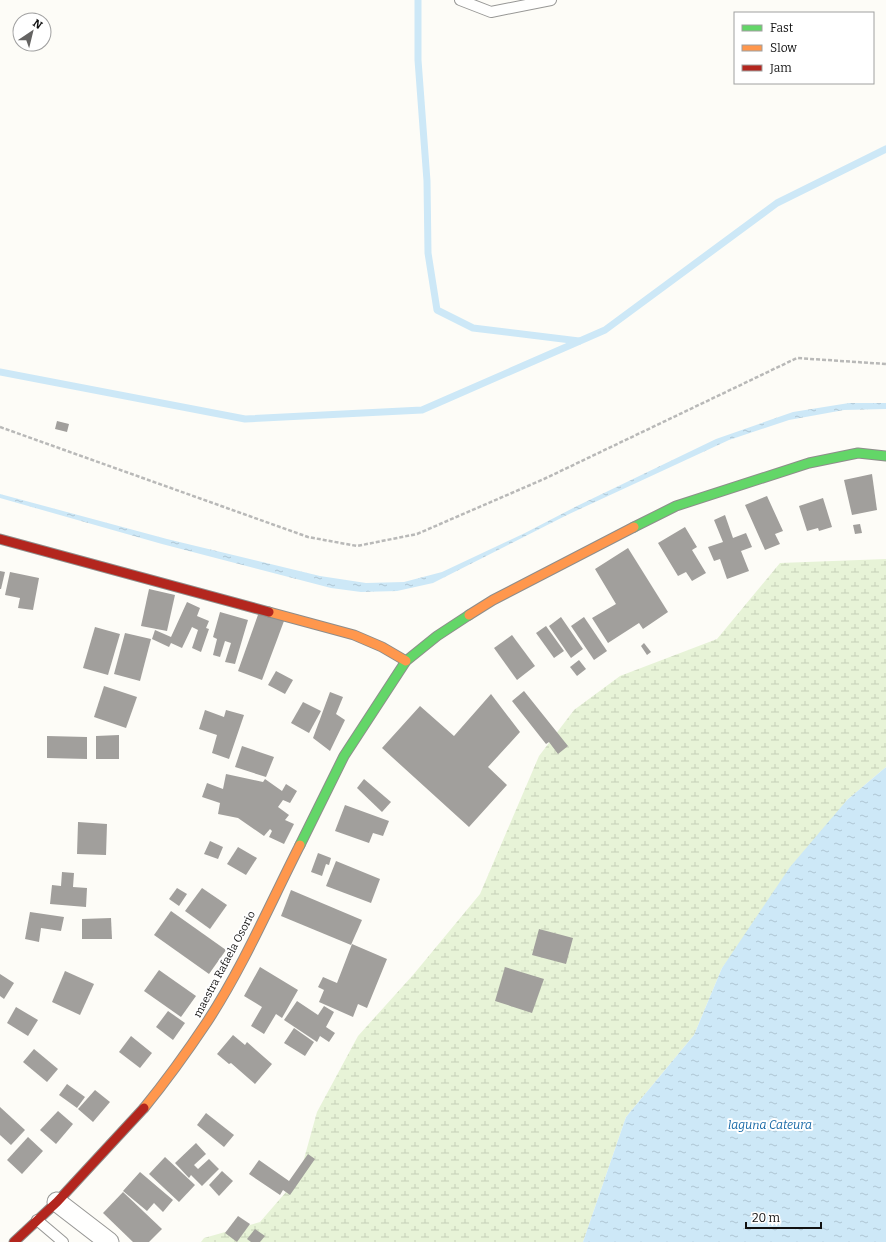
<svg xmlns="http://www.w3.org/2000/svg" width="886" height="1242" viewBox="0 0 886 1242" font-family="Bitter,serif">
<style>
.wetland{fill:url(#wetland-marsh)}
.water{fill:url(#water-ripples)}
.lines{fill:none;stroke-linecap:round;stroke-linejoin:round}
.stream{stroke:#cde8f7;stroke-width:7}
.building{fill:#a19f9c}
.lane-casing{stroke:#979795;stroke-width:12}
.street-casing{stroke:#979795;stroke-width:21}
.fast-casing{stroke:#8e8d8b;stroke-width:11}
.slow-casing{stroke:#8e8d8b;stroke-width:11}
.jam-casing{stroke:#8e8d8b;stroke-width:11}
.path{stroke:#b9b9b8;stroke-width:2.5;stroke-dasharray:4 2;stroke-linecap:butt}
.lane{stroke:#fffffe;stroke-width:10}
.street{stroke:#fffffe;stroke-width:19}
.fast{stroke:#63d668;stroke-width:9}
.slow{stroke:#ff974d;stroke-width:9}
.jam{stroke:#b3261e;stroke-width:9}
.labels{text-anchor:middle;stroke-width:4;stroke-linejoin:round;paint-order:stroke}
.street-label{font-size:11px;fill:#111;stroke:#fff}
.water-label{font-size:12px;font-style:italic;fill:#1768a6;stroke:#fff}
</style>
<defs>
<pattern id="wetland-marsh" width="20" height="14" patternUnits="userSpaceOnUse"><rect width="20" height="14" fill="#e7f3d7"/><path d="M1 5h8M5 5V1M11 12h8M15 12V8" fill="none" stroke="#c5cfb8"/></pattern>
<pattern id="water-ripples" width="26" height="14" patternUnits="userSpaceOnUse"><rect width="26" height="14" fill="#cde8f7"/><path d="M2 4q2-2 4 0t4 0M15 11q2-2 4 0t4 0" fill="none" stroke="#afc6d3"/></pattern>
</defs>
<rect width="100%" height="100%" fill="#fdfcf7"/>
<polygon class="wetland" points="886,559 886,767 847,800 722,968 694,1035 626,1117 583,1242 201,1242 204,1238 260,1222 299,1177 317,1112 358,1036 413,975 480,894 539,756 574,710 620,676 717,639 780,563"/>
<g class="water">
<polygon points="849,403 886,403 886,409 844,410 789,420 729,440 567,515 433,583 397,591 361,592 331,588 162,544 0,498 0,494 167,539 320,576 366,583 404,582 442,572 525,533 577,506 716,439 793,412"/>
<polygon points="886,767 886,1242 583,1242 626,1117 694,1035 722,968 790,867 847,800"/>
</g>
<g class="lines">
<g class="stream">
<polyline points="418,0 418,60 427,181 428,253 437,310 473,328 579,341"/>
<polyline points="0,372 245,419 422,410 605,330 777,203 886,149"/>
</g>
</g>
<g class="building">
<polygon points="57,421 69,424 67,432 55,429"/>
<polygon points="872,474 877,510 852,515 844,480"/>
<polygon points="767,496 783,531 775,534 780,544 765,550 745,505"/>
<polygon points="823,498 832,527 819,531 818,528 807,531 799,506"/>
<polygon points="725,515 733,538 746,533 752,547 741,551 749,571 727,579 720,559 714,561 708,547 723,542 714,520"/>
<polygon points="860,524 862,533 855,534 853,525"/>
<polygon points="685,527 697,547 692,550 706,573 692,581 686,572 678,576 658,543"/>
<polygon points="628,548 668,612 643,629 639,623 608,643 592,618 616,604 595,569"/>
<polygon points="0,571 5,572 1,589 0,589"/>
<polygon points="10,572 39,578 33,610 18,608 20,598 5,595"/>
<polygon points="149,589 175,595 167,631 141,626"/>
<polygon points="187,602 200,608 197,616 209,621 206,628 209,629 201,652 192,648 198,630 192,627 182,648 171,643 169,647 152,639 155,630 171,637"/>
<polygon points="220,612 248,620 235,664 225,662 231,643 225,641 220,657 213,655 217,639 213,637"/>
<polygon points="259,612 284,621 262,680 238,671"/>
<polygon points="561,617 583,649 571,658 549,626"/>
<polygon points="584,617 607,651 594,660 571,626"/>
<polygon points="546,626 564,651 554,658 536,633"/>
<polygon points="95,627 120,634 108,675 83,668"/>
<polygon points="125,633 151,639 140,681 114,674"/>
<polygon points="512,635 535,666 517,680 494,648"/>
<polygon points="644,643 651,652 647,655 641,646"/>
<polygon points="579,660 586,669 577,676 570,667"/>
<polygon points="276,671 293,680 285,694 268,685"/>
<polygon points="104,686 137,697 126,728 94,717"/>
<polygon points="524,691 568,746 558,754 549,742 546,744 512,701"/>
<polygon points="330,692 343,697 336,714 345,720 330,751 313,738"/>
<polygon points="491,694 520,732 488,767 507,785 469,827 382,748 420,706 454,736"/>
<polygon points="303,702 321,711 309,733 291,723"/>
<polygon points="205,710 224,717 226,710 244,715 229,759 212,753 217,735 199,729"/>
<polygon points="119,735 119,759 96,759 96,736"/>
<polygon points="47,736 87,737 87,759 47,758"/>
<polygon points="242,746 274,757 266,777 235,767"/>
<polygon points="226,774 263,782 265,779 282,791 286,784 297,791 290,803 283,800 278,807 289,815 285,820 294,824 284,844 269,837 272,831 270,829 264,836 238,818 218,814 220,803 202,797 207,783 223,789"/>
<polygon points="364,779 391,802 382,812 357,788"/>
<polygon points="345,805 389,821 383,836 373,833 369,843 335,831"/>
<polygon points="78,822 107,824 106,855 77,854"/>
<polygon points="210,841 223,847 218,859 204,854"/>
<polygon points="238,847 257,858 246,875 227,864"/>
<polygon points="318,853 331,858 329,865 326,864 322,876 311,872"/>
<polygon points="336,861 380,879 371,903 326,886"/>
<polygon points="62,872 74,873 73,887 87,888 86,907 50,904 52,885 61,886"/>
<polygon points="177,888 187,894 179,906 169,899"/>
<polygon points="202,888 227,905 210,929 185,911"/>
<polygon points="291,890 362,920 351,945 281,916"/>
<polygon points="171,911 226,950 209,974 154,935"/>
<polygon points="30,912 64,917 61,931 41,928 39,942 25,939"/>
<polygon points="111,918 112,939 82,939 82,919"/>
<polygon points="539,929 573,938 566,964 532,955"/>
<polygon points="352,944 387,959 367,1008 358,1004 353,1017 319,1002 324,990 318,987 323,977 337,983"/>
<polygon points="260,967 298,990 282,1018 276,1014 264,1034 251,1026 262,1007 244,996"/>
<polygon points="505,967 544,979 532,1013 495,1001"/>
<polygon points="159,970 196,996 181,1017 144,991"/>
<polygon points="65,971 94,984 80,1015 52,1002"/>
<polygon points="0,974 14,983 4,999 0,996"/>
<polygon points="297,1001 318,1015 324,1006 334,1012 326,1027 335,1033 329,1042 320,1036 317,1042 284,1020"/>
<polygon points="16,1007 38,1020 28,1036 7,1023"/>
<polygon points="168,1011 185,1023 173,1040 156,1027"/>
<polygon points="294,1028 314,1042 305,1056 284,1043"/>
<polygon points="233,1035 245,1045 247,1042 272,1064 255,1084 231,1063 229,1064 217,1054"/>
<polygon points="131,1036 152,1053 140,1068 119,1052"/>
<polygon points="34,1049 58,1069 47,1082 23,1062"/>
<polygon points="67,1084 85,1097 77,1108 59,1095"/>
<polygon points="95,1090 110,1102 93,1122 78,1109"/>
<polygon points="0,1107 25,1130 11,1145 0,1135"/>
<polygon points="58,1111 73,1124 56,1144 40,1130"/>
<polygon points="206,1113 234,1135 224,1147 197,1125"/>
<polygon points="28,1137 43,1151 22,1174 7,1160"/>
<polygon points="196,1143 206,1154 194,1165 198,1169 209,1159 219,1169 202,1186 191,1175 189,1178 175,1163"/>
<polygon points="308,1154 315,1159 290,1195 283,1190 280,1195 249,1174 259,1160 289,1181"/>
<polygon points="165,1157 195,1185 179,1202 149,1174"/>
<polygon points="222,1171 233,1181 219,1196 209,1185"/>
<polygon points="140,1172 173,1200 163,1212 154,1203 147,1211 123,1191"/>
<polygon points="123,1192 162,1229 149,1242 133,1242 103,1213"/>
<polygon points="238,1216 250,1224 237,1242 225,1233"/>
<polygon points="255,1229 265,1236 260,1242 251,1242 247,1239"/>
</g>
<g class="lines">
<g class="lane-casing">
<g id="lane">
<polyline points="460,0 491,12 551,0"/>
<polyline points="37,1220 63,1242"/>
</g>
</g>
<g class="street-casing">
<polyline id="street" points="57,1202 109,1242"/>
</g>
<g class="fast-casing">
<g id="fast">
<polyline points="634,527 676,506 809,463 858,453 886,456"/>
<polyline points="300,845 344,756 406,661 437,636 469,615"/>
</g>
</g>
<g class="slow-casing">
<g id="slow">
<polyline points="269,612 354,635 382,647 406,661"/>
<polyline points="469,615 493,600 634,527"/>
<path d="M 144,1108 C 166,1081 187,1052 207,1022 C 243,967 270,904 300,845"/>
</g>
</g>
<g class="jam-casing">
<g id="jam">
<polyline points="0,539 269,612"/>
<polyline points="14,1242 57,1202 144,1108"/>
</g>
</g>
<polyline class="path" points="0,427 308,537 357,546 417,534 544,479 797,358 886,364"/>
<use href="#lane" class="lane"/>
<use href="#street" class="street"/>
<use href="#fast" class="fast"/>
<use href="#slow" class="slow"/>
<use href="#jam" class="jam"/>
</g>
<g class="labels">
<g class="street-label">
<text transform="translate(224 964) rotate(-62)" y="4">maestra Rafaela Osorio</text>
</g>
<g class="water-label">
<text x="770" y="1129">laguna Cateura</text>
</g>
</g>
<rect x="734" y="12" width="140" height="72" fill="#ffffff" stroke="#a0a0a0"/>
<rect x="742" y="25" width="20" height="6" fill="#63d668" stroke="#a0a0a0"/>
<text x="770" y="32" font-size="12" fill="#111111">Fast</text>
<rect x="742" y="45" width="20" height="6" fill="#ff974d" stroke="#a0a0a0"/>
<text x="770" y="52" font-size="12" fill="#111111">Slow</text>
<rect x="742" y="65" width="20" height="6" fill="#b3261e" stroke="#a0a0a0"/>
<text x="770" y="72" font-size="12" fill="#111111">Jam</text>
<g transform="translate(32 32) rotate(35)"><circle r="19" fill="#ffffff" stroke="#a0a0a0"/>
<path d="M0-3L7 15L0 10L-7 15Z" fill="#646362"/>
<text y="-6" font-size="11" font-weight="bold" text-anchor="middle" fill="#111111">N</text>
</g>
<path d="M746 1222v6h75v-6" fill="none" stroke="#111111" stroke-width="2"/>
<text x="752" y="1222" font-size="12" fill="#111111" stroke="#ffffff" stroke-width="3" paint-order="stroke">20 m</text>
</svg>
